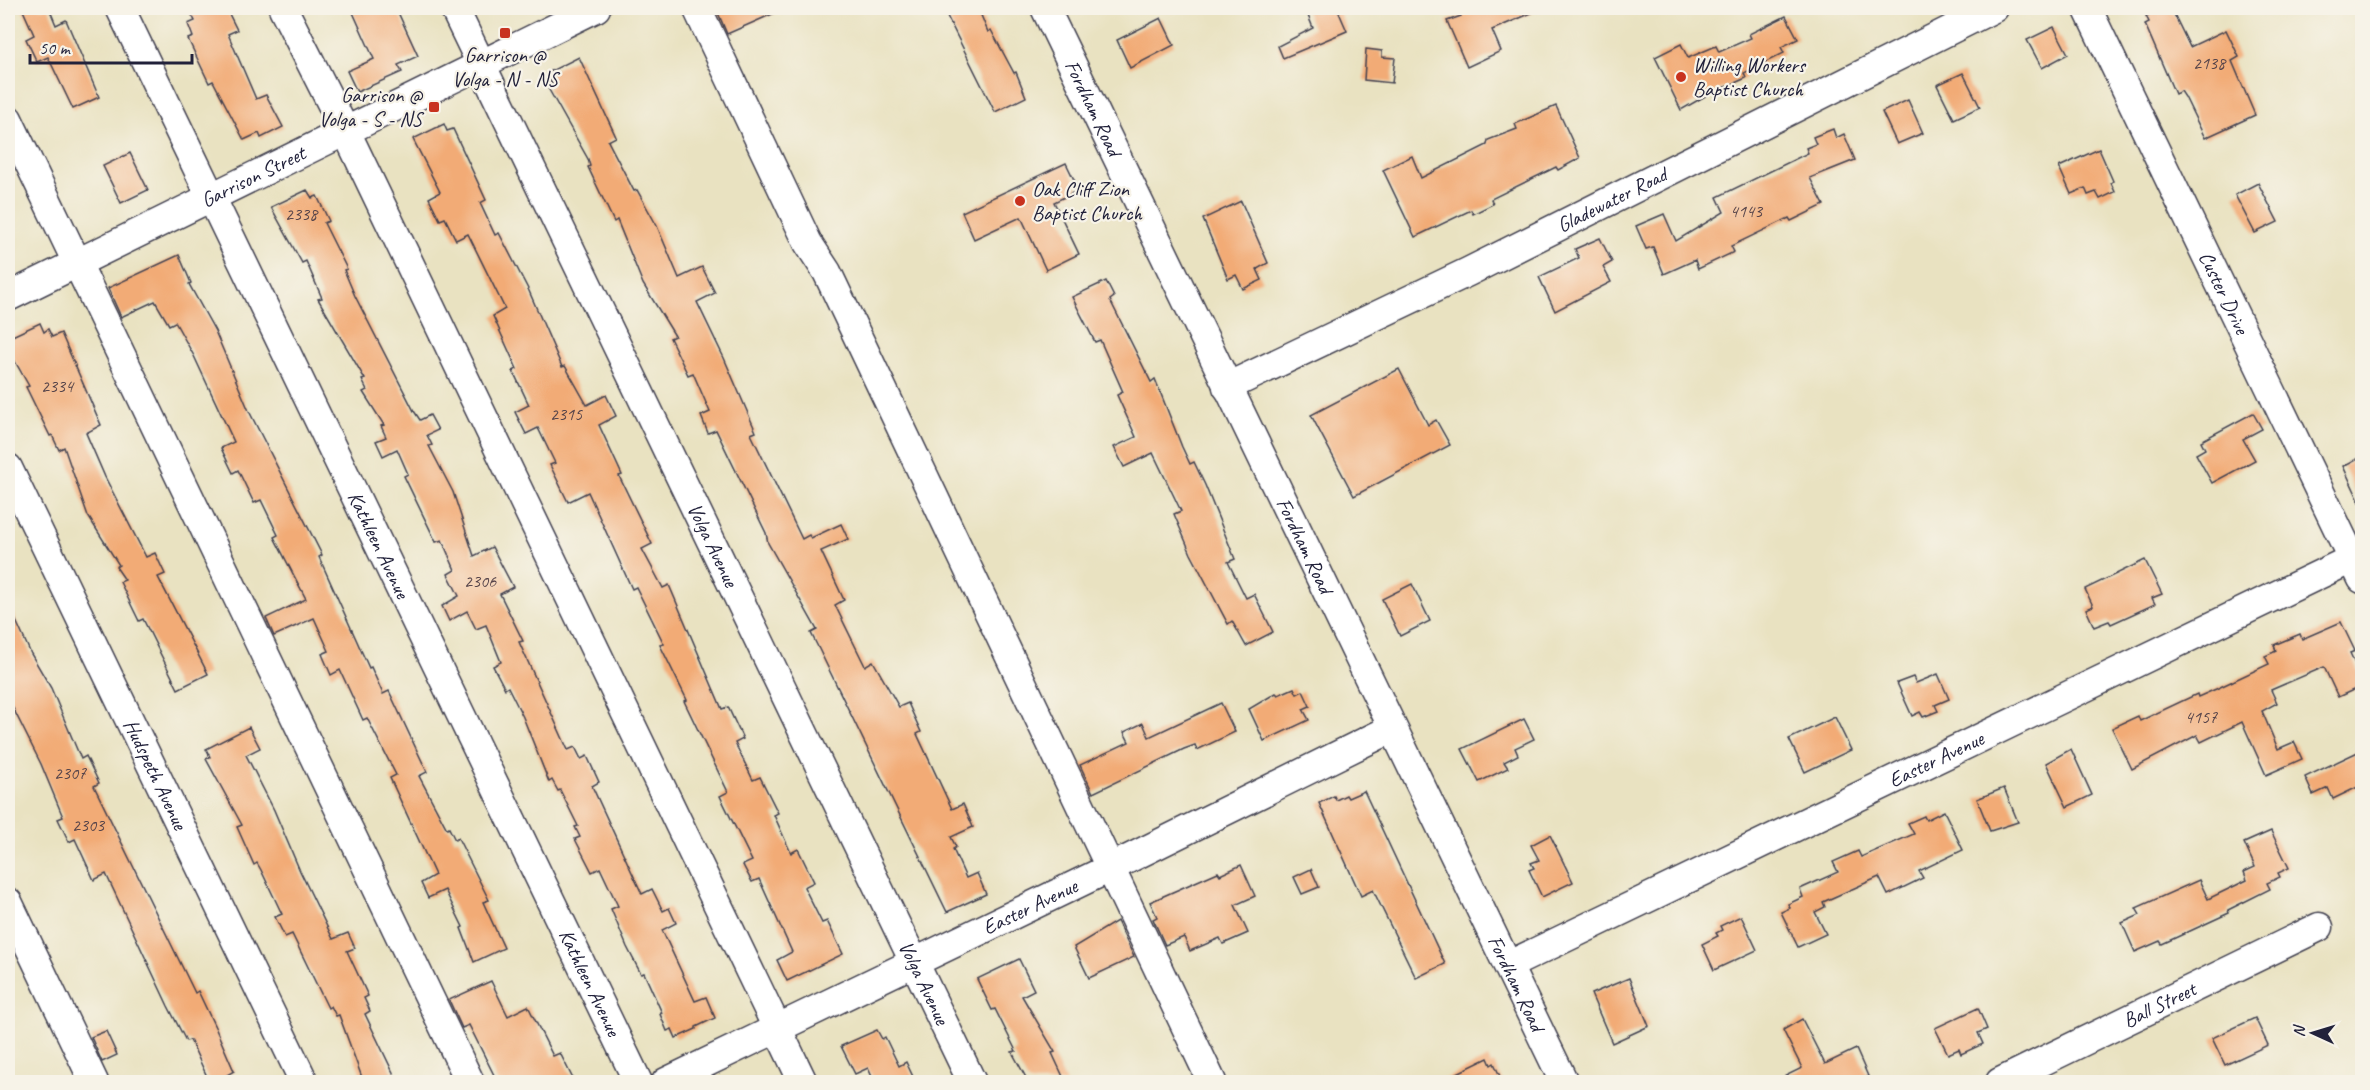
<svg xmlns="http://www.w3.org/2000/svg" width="2370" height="1090" viewBox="0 0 2370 1090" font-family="Caveat,sans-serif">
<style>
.building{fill:#f2ab76}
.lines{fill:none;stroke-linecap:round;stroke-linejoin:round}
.minor-casing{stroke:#403f4f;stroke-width:31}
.minor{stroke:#fff;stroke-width:28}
.poi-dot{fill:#c8321e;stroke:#f7f3e8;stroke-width:2}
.labels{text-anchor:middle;stroke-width:4.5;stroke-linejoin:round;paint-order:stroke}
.number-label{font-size:18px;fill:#56444a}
.poi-label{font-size:21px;fill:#22223b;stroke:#f7f3e8;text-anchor:start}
.street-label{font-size:21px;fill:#22223b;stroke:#f7f3e8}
</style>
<rect width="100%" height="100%" fill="#f7f3e8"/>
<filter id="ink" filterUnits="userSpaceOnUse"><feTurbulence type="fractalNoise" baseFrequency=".0167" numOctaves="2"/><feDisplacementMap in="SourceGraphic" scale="12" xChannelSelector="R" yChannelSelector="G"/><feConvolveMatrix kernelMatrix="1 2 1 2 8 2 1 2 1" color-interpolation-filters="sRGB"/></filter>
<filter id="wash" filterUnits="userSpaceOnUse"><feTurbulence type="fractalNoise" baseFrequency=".008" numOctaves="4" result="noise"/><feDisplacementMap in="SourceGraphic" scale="24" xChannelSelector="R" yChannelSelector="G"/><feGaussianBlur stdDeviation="1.35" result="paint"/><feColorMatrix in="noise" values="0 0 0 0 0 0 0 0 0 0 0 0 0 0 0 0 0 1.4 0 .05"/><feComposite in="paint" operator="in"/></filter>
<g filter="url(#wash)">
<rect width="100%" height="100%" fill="#e9e2c1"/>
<g id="blocks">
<g class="building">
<polygon points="22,8 49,8 56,25 66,20 99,97 73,109 48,57 37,62 26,39 34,35"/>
<polygon points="188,8 226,8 237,30 228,34 256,99 266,95 283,127 261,138 259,133 244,140 213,81 209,83 188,39 193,37 188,24 195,21"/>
<polygon points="351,8 396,8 418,56 398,65 402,72 357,92 347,71 374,59"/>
<polygon points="716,8 786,8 727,34"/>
<polygon points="943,8 978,8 988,32 991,30 1014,73 1016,72 1026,97 995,112"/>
<polygon points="1305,8 1337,8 1347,31 1283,58 1278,46 1313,28"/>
<polygon points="1458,8 1543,8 1492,30 1501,51 1467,67 1447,21 1461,16"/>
<polygon points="2164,8 2171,8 2190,47 2226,30 2239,57 2232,61 2255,115 2205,138 2185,97 2181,91 2175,94 2145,24 2149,22 2146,16"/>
<polygon points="1786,16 1798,39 1781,47 1784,53 1744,73 1746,78 1707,95 1681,110 1655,57 1681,44 1688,58 1716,46 1719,52 1751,38 1749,34"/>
<polygon points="1161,18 1174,45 1130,68 1117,40"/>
<polygon points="2054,27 2068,54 2042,68 2027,40"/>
<polygon points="1366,49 1382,51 1382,57 1395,58 1392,83 1364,80"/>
<polygon points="579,57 616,137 608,141 634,191 637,190 657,226 679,278 702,267 715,293 697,302 724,358 756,432 751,434 802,539 809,535 811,538 841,524 848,539 821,551 844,600 835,605 865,666 873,661 899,707 908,703 921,732 917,734 952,809 963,804 973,827 951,837 956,847 953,849 966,878 977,873 986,894 947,912 817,645 811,633 817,630 768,543 766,533 716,430 708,433 701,416 710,412 693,373 688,375 670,338 675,336 643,284 617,220 614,222 588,167 590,166 588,159 548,88 553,86 547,73"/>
<polygon points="1963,73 1980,107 1954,119 1937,85"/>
<polygon points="1908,100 1923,133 1897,144 1882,112"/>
<polygon points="1556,106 1580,158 1558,170 1556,167 1491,199 1493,204 1473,214 1471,210 1415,237 1383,170 1412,156 1421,178 1487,145 1488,140 1517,129 1515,124"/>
<polygon points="444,124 447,131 453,129 486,200 480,203 495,235 499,233 529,291 562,367 565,366 587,405 606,395 616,416 599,425 622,475 619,476 652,544 642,549 663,588 669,585 722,709 728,707 743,739 735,743 753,780 760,777 778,813 774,815 791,853 798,849 814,882 804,887 822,923 827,921 843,954 787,981 777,960 792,952 759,879 752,882 743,865 752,861 720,796 728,792 684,701 687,700 660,645 664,644 636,587 632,589 588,492 568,502 550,465 555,463 538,428 526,434 515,412 529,405 513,371 517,369 493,316 505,309 468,234 456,240 445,218 440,220 429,198 440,192 413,139"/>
<polygon points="1833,129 1836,138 1844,134 1855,160 1810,178 1824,205 1791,221 1789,218 1731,246 1734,252 1698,269 1695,260 1664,274 1653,247 1646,249 1636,226 1664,214 1676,241 1724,212 1717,197 1808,153 1806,148 1816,144 1813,137"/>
<polygon points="2099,149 2113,181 2111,183 2115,192 2100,199 2096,192 2088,195 2085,188 2071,194 2059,167"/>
<polygon points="130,153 148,190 121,203 103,166"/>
<polygon points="1066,163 1079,190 1054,202 1079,254 1046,270 1021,217 974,239 962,212"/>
<polygon points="2258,183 2278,222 2255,233 2235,195"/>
<polygon points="307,190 312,198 317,196 329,221 324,223 347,269 344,270 355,296 414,411 420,420 430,415 438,430 427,435 432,445 429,446 453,492 474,556 492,547 513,587 500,594 523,641 519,642 568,750 575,747 581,759 587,756 599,782 592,786 642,894 652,889 663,911 669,908 676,923 662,930 695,1001 706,997 715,1018 696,1027 696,1029 676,1038 672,1029 667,1031 660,1014 662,1013 644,973 641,974 627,947 611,909 618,906 600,868 592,872 575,839 580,837 575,827 578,826 560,790 558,791 552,780 549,782 523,717 508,687 505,689 493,666 501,662 486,625 476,629 467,611 449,621 442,606 459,596 448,574 455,570 442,540 436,542 404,476 408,474 397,449 383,456 376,441 386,437 381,426 384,425 363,392 367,390 362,380 365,379 318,299 322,298 306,261 302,263 271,207"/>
<polygon points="1241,201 1268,263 1257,269 1262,280 1243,289 1236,275 1228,279 1203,219"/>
<polygon points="1600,238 1612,262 1603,267 1611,282 1555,311 1539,277 1579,258 1575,249"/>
<polygon points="179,255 191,283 189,284 215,331 249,411 322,555 319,557 369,668 371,667 383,694 389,691 427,772 419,776 447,829 449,828 455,840 458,838 489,900 483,902 504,948 474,962 461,928 463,927 445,890 428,898 421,883 435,875 390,778 396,775 367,718 363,720 340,670 331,675 322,654 329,651 314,618 274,636 266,618 306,599 274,537 278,535 261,500 254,503 238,470 233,473 221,448 234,442 194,356 175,322 169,325 155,301 121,317 108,288"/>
<polygon points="1106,281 1114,297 1110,300 1151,382 1155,379 1182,447 1190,464 1194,462 1205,485 1235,559 1228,562 1246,598 1254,594 1273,632 1246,646 1232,621 1228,624 1191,554 1174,514 1181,511 1153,453 1124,467 1114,447 1136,437 1117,395 1123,392 1100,340 1095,342 1072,297"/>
<polygon points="40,323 44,332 48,329 52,337 61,333 101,425 86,433 105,477 146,557 155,553 165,574 158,577 208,674 178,689 143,619 139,621 120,582 125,580 116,567 119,565 88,516 64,447 59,450 52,435 50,436 26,387 29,386 8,349 8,338"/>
<polygon points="1399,369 1428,425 1436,420 1450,445 1354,496 1311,415"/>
<polygon points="2253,413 2262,429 2243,439 2255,460 2212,483 2196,454 2205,449 2201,441"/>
<polygon points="2362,456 2362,507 2343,466"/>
<polygon points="2145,560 2162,594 2152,598 2155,604 2111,624 2109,621 2094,627 2086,609 2093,606 2085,589"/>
<polygon points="1412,584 1430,621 1400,636 1382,599"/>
<polygon points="8,603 31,654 51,688 81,759 86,756 99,783 94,786 195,993 198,991 215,1027 234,1071 227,1075 230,1083 210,1083 190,1040 186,1041 168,1006 106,874 94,880 75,839 69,842 58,819 63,817 41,764 8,698"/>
<polygon points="2341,622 2355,651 2350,653 2362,679 2362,686 2338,697 2324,667 2271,690 2277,703 2262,711 2278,749 2294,742 2302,759 2266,775 2242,722 2201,742 2197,735 2132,769 2112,728 2138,716 2140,721 2197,694 2198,697 2216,689 2269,664 2265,656 2276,651 2274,645 2300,634 2302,639"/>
<polygon points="1938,674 1949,699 1935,705 1938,711 1923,717 1920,712 1912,716 1897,683 1913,677 1916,683"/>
<polygon points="1294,688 1297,694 1303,691 1310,706 1303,709 1309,720 1264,741 1249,709 1276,693 1278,695"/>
<polygon points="1221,703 1235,732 1197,750 1195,745 1184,749 1093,793 1080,765 1129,742 1124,732 1143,723 1149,737"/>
<polygon points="1835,717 1851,750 1805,772 1789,739"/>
<polygon points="1524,719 1534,739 1515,748 1518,755 1504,762 1508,768 1479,782 1462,749"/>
<polygon points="249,727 260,748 246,755 274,810 300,871 333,939 348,933 355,948 347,951 368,996 364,998 370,1011 365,1014 398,1083 364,1083 339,1015 336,1016 331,1006 328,1008 292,934 285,937 275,917 282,914 261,870 257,863 254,865 237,827 242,825 206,759 210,757 206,749"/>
<polygon points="2071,749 2092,795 2067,807 2046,763"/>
<polygon points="2362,750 2362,785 2333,799 2328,788 2313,795 2305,777"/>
<polygon points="2004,788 2018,822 1990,831 1977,799"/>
<polygon points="1364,791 1445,964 1416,978 1373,890 1361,896 1319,803 1334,796 1336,800 1346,795 1348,798"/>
<polygon points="1944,811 1963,850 1919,871 1923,878 1888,895 1879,877 1823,902 1825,907 1815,912 1826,934 1798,947 1781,912 1790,908 1788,904 1803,897 1800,889 1838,872 1833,862 1858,851 1861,857 1914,834 1908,823 1924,816 1926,820"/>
<polygon points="2271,831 2289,868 2278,873 2280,877 2267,883 2270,889 2228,910 2229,913 2162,944 2160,941 2135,952 2122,923 2140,915 2136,908 2199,880 2208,899 2247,880 2244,872 2255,867 2244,843"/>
<polygon points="1550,835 1573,882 1542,897 1529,870 1534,868 1531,863 1539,860 1531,845"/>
<polygon points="1241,865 1255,896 1235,905 1248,933 1223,944 1220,938 1190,951 1184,937 1165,945 1153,919 1157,917 1150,902 1218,872 1220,875"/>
<polygon points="1311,869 1319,887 1302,894 1294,877"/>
<polygon points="1741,916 1757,950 1714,970 1702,944 1718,936 1716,933 1722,930 1720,926"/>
<polygon points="1117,921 1134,957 1089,978 1074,947"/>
<polygon points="1019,959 1034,990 1022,996 1055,1052 1052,1053 1066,1083 1029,1083 1012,1052 1016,1051 995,1009 992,1010 977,979"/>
<polygon points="1629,978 1649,1026 1612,1043 1591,994"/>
<polygon points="491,981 508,1016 528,1006 553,1056 560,1053 575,1083 498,1083 469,1025 462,1028 449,1000"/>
<polygon points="1978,1008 1987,1029 1978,1033 1983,1044 1961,1054 1959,1049 1948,1054 1935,1028"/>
<polygon points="2255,1018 2268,1045 2225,1065 2212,1038"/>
<polygon points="1802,1019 1825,1064 1856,1049 1871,1083 1771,1083 1802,1068 1783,1030"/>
<polygon points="877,1030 882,1039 885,1037 899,1066 906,1062 916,1083 866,1083 873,1079 868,1068 855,1074 841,1046"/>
<polygon points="106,1031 117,1055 102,1062 91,1037"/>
<polygon points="1488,1058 1491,1065 1494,1063 1503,1083 1437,1083"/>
</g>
</g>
</g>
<g filter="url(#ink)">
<use href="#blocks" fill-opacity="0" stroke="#403f4f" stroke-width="1.5"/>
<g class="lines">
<g class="minor-casing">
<g id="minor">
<path id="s1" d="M 120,8 L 638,1082"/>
<polyline points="283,8 353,146 803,1082"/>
<path id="s2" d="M 454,8 L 972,1082"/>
<polyline points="697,8 808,243 827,272 1212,1082"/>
<path id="s3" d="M 1045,8 L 1564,1082"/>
<path id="s4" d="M 2087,8 L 2362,579"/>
<polyline points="8,119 470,1082"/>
<path id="s5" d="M 8,297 L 596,8"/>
<path id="s6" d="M 1227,387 L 1468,272 L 1994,8"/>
<path id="s7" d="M 8,468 L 304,1082"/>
<polyline points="8,902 94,1082"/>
<path id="s8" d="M 1509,965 L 2362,554"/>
<path id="s9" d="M 666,1082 L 1110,868 L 1391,729"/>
<path id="s10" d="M 2000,1082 L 2319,927"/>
</g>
</g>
<use href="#minor" class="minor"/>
</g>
</g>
<g class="poi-dot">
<rect x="499" y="27" width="12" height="12" rx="3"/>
<circle cx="1681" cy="77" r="6"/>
<rect x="428" y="101" width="12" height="12" rx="3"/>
<circle cx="1020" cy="201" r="6"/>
</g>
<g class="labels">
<g class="number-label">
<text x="2209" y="69">2138</text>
<text x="1746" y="217">4143</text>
<text x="301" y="220">2338</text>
<text x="57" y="392">2334</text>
<text x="566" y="420">2315</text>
<text x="480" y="587">2306</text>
<text x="2201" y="723">4157</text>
<text x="70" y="779">2307</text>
<text x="88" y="831">2303</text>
</g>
<g class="poi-label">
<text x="505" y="62" text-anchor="middle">Garrison @<tspan x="505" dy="24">Volga - N - NS</tspan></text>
<text x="1693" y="72">Willing Workers<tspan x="1693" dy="24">Baptist Church</tspan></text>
<text x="422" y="102" text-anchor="end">Garrison @<tspan x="422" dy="24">Volga - S - NS</tspan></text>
<text x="1032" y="196">Oak Cliff Zion<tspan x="1032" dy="24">Baptist Church</tspan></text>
</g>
<g class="street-label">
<text dy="7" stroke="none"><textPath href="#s3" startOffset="111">Fordham Road</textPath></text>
<text dy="7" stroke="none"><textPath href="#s5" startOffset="273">Garrison Street</textPath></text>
<text dy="7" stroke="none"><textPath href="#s6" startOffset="428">Gladewater Road</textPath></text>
<text dy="7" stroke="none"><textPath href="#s4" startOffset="316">Custer Drive</textPath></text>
<text dy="7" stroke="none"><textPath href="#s1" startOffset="596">Kathleen Avenue</textPath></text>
<text dy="7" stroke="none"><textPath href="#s2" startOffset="596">Volga Avenue</textPath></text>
<text dy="7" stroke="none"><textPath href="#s3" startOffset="597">Fordham Road</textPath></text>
<text dy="7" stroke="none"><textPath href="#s8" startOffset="474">Easter Avenue</textPath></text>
<text dy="7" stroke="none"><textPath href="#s7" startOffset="340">Hudspeth Avenue</textPath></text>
<text dy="7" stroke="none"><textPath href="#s9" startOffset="404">Easter Avenue</textPath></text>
<text dy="7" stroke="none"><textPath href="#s1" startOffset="1082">Kathleen Avenue</textPath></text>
<text dy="7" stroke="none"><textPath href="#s2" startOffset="1082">Volga Avenue</textPath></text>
<text dy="7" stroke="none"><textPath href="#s3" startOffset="1083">Fordham Road</textPath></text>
<text dy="7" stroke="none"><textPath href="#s10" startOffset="177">Ball Street</textPath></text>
</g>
</g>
<rect width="2370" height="1090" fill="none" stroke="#f7f3e8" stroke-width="30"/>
<g transform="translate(2313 1033) rotate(274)" stroke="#f7f3e8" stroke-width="4.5" paint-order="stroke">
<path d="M0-4.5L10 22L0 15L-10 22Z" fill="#22223b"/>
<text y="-9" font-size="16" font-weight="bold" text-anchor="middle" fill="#22223b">N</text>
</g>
<path d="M30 54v9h162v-9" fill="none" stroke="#22223b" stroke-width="3"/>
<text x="39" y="54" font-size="18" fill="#22223b" stroke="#f7f3e8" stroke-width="4.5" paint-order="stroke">50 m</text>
</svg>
